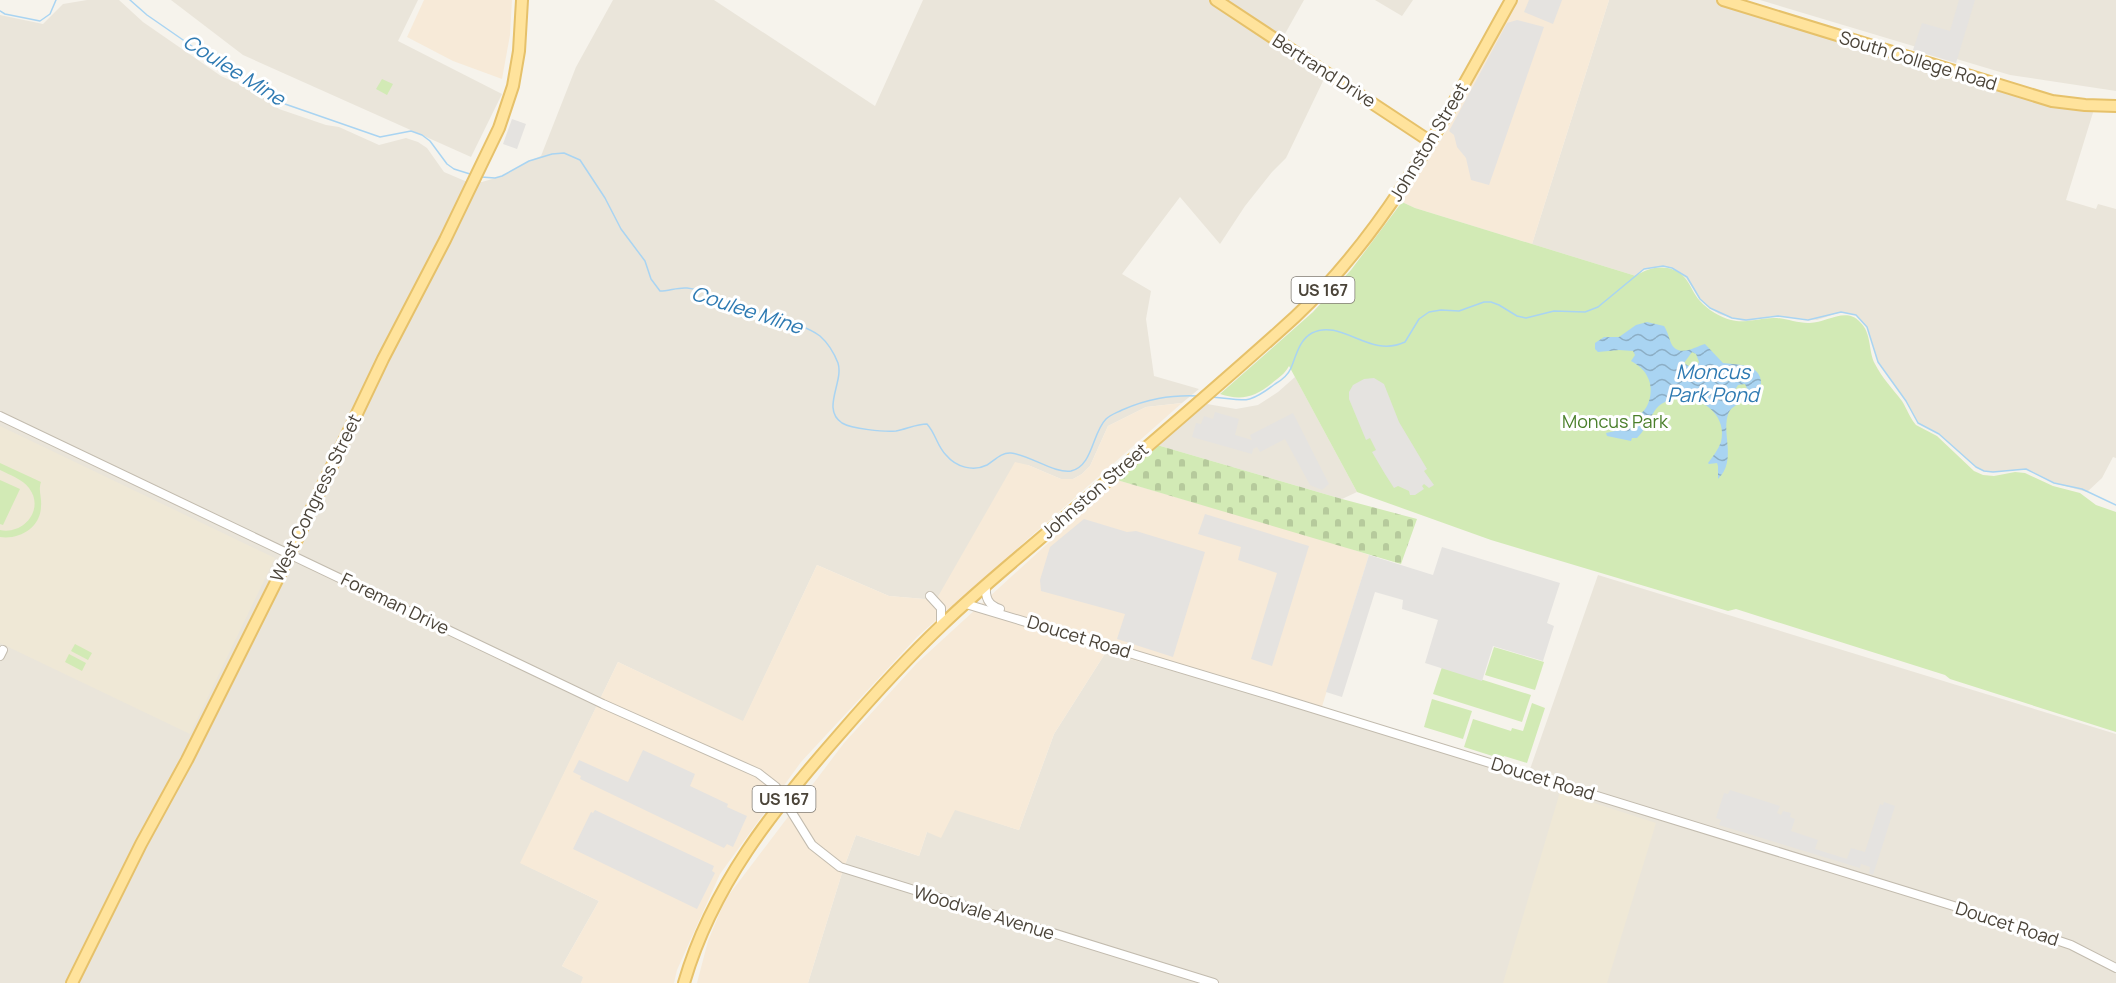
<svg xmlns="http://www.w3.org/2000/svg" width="2116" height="983" viewBox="0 0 2116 983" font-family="Manrope,sans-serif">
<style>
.residential{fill:#eae5da}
.commercial{fill:#f7ead8}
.education{fill:#efe8d6}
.cemetery{fill:url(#cemetery-stones)}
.green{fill:#d2eab5}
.parking{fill:#e5e3e0}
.water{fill:url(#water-waves);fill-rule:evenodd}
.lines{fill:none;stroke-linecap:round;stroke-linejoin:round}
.stream{stroke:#a9d4f2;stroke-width:1.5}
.minor-casing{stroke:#c2bbae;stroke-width:10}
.major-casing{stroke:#e6c16a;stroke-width:14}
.minor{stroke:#fff;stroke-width:8}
.major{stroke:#ffe39c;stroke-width:10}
.labels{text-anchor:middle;stroke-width:6;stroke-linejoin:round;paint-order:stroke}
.shield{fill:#fff;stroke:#817c74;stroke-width:1.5}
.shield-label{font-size:16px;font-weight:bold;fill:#4b4439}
.street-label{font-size:18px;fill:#4b4439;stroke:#fff}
.park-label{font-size:18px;fill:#4a7f2a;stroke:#fff}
.water-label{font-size:20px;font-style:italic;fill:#2e7ab2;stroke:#fff}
</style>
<defs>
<pattern id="cemetery-stones" width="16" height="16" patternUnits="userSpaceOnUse" patternTransform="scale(1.5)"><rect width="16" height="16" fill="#d2eab5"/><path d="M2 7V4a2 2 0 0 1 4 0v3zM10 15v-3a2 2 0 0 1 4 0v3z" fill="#b6ca9c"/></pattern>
<pattern id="water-waves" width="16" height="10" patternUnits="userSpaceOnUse" patternTransform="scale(1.5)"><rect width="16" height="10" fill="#a9d4f2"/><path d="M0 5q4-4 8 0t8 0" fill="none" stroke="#8caec5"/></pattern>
</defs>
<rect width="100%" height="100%" fill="#f6f3ec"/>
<g class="residential">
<polygon points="87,0 119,0 143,22 221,76 263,95 279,109 326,125 339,127 379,145 406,138 418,142 427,148 444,172 465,181 482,182 502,176 529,161 541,156 576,67 613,0 714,0 875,106 923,0 1304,0 1277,48 1324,79 1286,158 1272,172 1245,206 1220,244 1180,197 1122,274 1151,291 1146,319 1154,376 1199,389 1182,403 1146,407 1108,426 1090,466 1082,474 1073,479 1061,479 1028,465 936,600 889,596 817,565 743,722 618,662 521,863 599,901 562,966 584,977 581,983 0,983 0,15 43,24 63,4"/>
<polygon points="171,0 418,0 398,41 502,94 471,157 243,55"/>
<polygon points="1375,0 1413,0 1402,16"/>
<polygon points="1609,0 1723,0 2030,95 2095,106 2066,200 2096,209 2098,204 2116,209 2116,458 2113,457 2102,478 2087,492 2054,483 2026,469 1993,472 1984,471 1976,467 1939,434 1918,423 1906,401 1878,362 1867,327 1856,315 1841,312 1817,320 1771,316 1746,322 1719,314 1710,308 1700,299 1686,278 1672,268 1663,266 1644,269 1636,276 1532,244"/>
<polygon points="1760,0 2116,0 2116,91 2010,75"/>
<polygon points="1295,377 1357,492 1342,499 1157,445 1207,404 1236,409 1258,405 1278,392"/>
<polygon points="1598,575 2116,734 2116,983 808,983 842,873 856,835 919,856 927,832 955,809 1019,830 1054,734 1106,652 1529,772"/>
</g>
<g class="commercial">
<polygon points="424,0 512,0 510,35 502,79 453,61 407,37"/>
<polygon points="1518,0 1609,0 1532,244 1415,208 1402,202 1447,130"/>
<polygon points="1182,403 917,637 801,762 720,874 677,970 674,983 581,983 583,977 562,966 599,901 520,863 618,662 743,721 817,565 889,596 936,600 1015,462 1028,465 1061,479 1073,479 1082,474 1090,466 1108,426 1146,407"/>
<polygon points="1117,480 1331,542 1369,555 1320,713 1106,652 1054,734 1019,830 955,810 941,838 927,832 919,856 856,835 842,873 808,983 697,983 708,941 725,900 844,743 917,663"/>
</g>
<g class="education">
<polygon points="0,426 275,558 190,734 0,643"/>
<polygon points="1560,792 1656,823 1607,983 1503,983"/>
</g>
<polygon class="cemetery" points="1157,445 1342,499 1417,519 1401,564 1117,480"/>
<g class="green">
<polygon points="382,79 393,84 387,95 376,89"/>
<path d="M 1402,202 L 1415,208 L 1636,276 C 1650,266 1672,263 1685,278 C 1691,285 1694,295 1700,301 C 1708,310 1720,317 1731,320 C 1747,324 1761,317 1777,318 C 1787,319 1798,323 1808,323 C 1826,324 1845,306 1860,322 C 1872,333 1868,351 1875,364 C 1882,378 1893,389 1902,401 C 1907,409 1910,418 1916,425 L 1937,436 L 1974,471 L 1983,475 L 1994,476 L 2015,472 L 2025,473 L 2053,486 L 2080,493 L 2096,505 L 2116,512 L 2116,732 L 1950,679 L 1945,675 L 1736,609 L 1728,611 L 1491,540 L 1357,492 L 1289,366 C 1285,374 1278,378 1271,384 C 1255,397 1241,401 1220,394 L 1313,312 L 1351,270 Z"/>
<path d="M 0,463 L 41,482 C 38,491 42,497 41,506 C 41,527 20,540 0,537 L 0,530 C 24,535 45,509 29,488 C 22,479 10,475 0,470 Z"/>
<polygon points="0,480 20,489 3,525 0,524"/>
<polygon points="75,644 92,653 88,660 71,651"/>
<polygon points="1494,647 1544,662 1535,690 1485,675"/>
<polygon points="69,654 86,663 82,671 65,662"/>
<polygon points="1442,667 1531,695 1522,722 1433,694"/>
<polygon points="1432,699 1472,711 1463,739 1424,727"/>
<polygon points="1532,703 1545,708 1527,763 1504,756 1502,759 1464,747 1473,719 1511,731 1512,728 1523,731"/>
</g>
<g class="parking">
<polygon points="1529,0 1562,0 1553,24 1524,12"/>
<polygon points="1959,0 1975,0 1956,63 1913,50 1922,23 1950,31"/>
<polygon points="1517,20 1544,27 1489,185 1471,180 1466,158 1457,147 1454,135 1449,131 1507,23"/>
<polygon points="512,119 526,124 517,149 503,144"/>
<polygon points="1374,378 1384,384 1399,422 1427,469 1424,471 1434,485 1429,488 1424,484 1422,486 1424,489 1415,495 1410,495 1409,491 1398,486 1394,488 1385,474 1372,452 1376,450 1370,438 1366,440 1349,399 1349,392 1353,385 1364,379"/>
<polygon points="1215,412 1239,419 1235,435 1252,440 1250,435 1293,413 1329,484 1322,490 1310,485 1285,439 1260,452 1257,447 1253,449 1252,454 1192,437 1196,423 1201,424 1204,416 1213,419"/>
<polygon points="1205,514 1309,546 1272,666 1251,659 1277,573 1238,560 1241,547 1198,534"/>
<polygon points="1084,519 1127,532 1136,531 1205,552 1173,657 1117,639 1125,614 1041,591 1040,580 1050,547"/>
<polygon points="1442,547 1560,583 1547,623 1554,626 1543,661 1493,646 1482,681 1425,663 1438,620 1402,609 1403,600 1375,592 1342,697 1326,692 1369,555 1433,575"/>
<polygon points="643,750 695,774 690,786 728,804 727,807 747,816 733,847 727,844 724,848 580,779 581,776 573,772 579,760 628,782"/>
<polygon points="1730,790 1780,806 1777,813 1781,815 1783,811 1791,813 1790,817 1795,819 1791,831 1818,840 1815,849 1847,859 1851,848 1865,852 1880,804 1883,805 1884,802 1895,806 1873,875 1869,873 1870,867 1861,864 1860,868 1719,825 1721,820 1716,818 1724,793 1728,794"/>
<polygon points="595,810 714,866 712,871 715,873 697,909 573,849 591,812 593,813"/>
</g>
<path class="water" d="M 1647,322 L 1664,326 C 1668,332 1669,339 1672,345 C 1680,357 1695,347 1705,344 L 1723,363 C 1735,365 1755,363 1760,377 C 1767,397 1736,400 1729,412 C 1720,432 1738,460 1718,479 L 1718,466 L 1717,463 L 1709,464 L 1708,463 C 1713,456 1718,450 1721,442 C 1729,411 1692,389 1665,402 C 1651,408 1649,427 1637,438 L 1632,438 L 1631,441 L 1607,436 L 1606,433 L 1615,431 L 1617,429 L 1613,421 L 1616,417 C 1622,417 1630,418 1636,416 C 1650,411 1654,390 1648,378 C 1645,370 1638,365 1631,361 L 1635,355 L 1633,351 L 1619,350 L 1598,352 L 1595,349 L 1595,343 L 1604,337 L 1619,337 L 1636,325 ZM 1692,352 L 1696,354 L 1699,362 L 1695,371 L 1692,372 L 1690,367 L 1684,363 ZM 1745,384 L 1749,393 L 1743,398 L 1735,390 L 1738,385 Z"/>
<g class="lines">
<g class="stream">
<polyline points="130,0 147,15 225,69 259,86 285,104 380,137 411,131 422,135 430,141 447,164 454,169 470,174"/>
<polyline points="0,11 5,14 40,21 50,14 56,0"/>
<path d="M 481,177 L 495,178 L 502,176 L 529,161 L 552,154 L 564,153 L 580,160 L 605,198 L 621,229 L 645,261 L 651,279 L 660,291 C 669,291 678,287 687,288 C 697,289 709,293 718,296 C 728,300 736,308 746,312 C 770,320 800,321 820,336 C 828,343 834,353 838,363 C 844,382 821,409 842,423 C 852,429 884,432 896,431 C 907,429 916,424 927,424 C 936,434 937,446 946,455 C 956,467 973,472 987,465 C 994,461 1001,452 1011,453 C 1029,455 1056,474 1071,471 C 1093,466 1092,433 1106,419 C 1110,415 1116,413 1122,410 C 1147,399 1169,395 1197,396"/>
<path d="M 1211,397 C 1244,399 1245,407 1275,384 C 1282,380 1288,375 1291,368 C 1296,356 1299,340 1312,333 C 1342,318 1369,359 1405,342 L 1419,319 L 1429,312 L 1441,310 L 1459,311 L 1484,302 L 1491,302 L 1499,305 L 1517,316 L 1526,318 L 1554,311 L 1585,312 L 1598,307 L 1644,269 L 1663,266 L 1672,268 L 1687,277 L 1700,299 L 1710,308 L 1732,318 L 1746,320 L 1778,316 L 1808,320 L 1841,312 L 1856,315 L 1867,327 L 1878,362 L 1906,401 L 1918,423 L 1939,434 L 1976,467 L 1984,471 L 1993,472 L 2026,469 L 2054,483 L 2082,489 L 2116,505"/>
</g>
<g class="minor-casing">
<g id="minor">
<polyline points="0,416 603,704 758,773 776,787 812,845 840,867 1214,983"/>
<path d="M 986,585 C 985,598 988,605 1000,609"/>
<polyline points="930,596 941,608 941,626"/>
<polyline points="966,604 1279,698 1970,911 2071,945 2116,968"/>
<polyline points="0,656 3,650"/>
</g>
</g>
<g class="major-casing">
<g id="major">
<polyline points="1216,0 1431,142"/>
<polyline points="1723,0 2052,101 2085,105 2116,106"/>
<polyline points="72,983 141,844 187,760 290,554 383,359 445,240 499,128 513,86 519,51 522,0"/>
<path d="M 684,983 C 712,886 773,810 838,736 C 871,698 905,660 942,625 C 978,590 1018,558 1056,525 C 1136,456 1217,388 1295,317 C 1390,228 1448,112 1511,0"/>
</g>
</g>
<use href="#minor" class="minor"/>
<use href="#major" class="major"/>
</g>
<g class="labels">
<g class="shield">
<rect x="1291.5" y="277" width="63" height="26" rx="4.5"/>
<rect x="752.5" y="786" width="63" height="26" rx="4.5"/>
</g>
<g class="shield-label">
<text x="1323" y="296">US 167</text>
<text x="784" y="805">US 167</text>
</g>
<g class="street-label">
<text transform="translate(1918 61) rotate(17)" y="6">South College Road</text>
<text transform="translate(1324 71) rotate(33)" y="6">Bertrand Drive</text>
<text transform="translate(1429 142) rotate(-59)" y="6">Johnston Street</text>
<text transform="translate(1095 491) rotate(-41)" y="6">Johnston Street</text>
<text transform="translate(316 498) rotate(-64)" y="6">West Congress Street</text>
<text transform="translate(395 604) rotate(26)" y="6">Foreman Drive</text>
<text transform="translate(1079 637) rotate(17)" y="6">Doucet Road</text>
<text transform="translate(1543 779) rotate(17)" y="6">Doucet Road</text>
<text transform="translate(984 913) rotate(17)" y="6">Woodvale Avenue</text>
<text transform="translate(2007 924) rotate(18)" y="6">Doucet Road</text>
</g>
<g class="park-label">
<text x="1615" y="428">Moncus Park</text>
</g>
<g class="water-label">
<text transform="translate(234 70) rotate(32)" y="7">Coulee Mine</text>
<text transform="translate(747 310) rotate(18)" y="7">Coulee Mine</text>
<text x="1713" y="379">Moncus<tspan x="1713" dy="23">Park Pond</tspan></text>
</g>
</g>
</svg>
